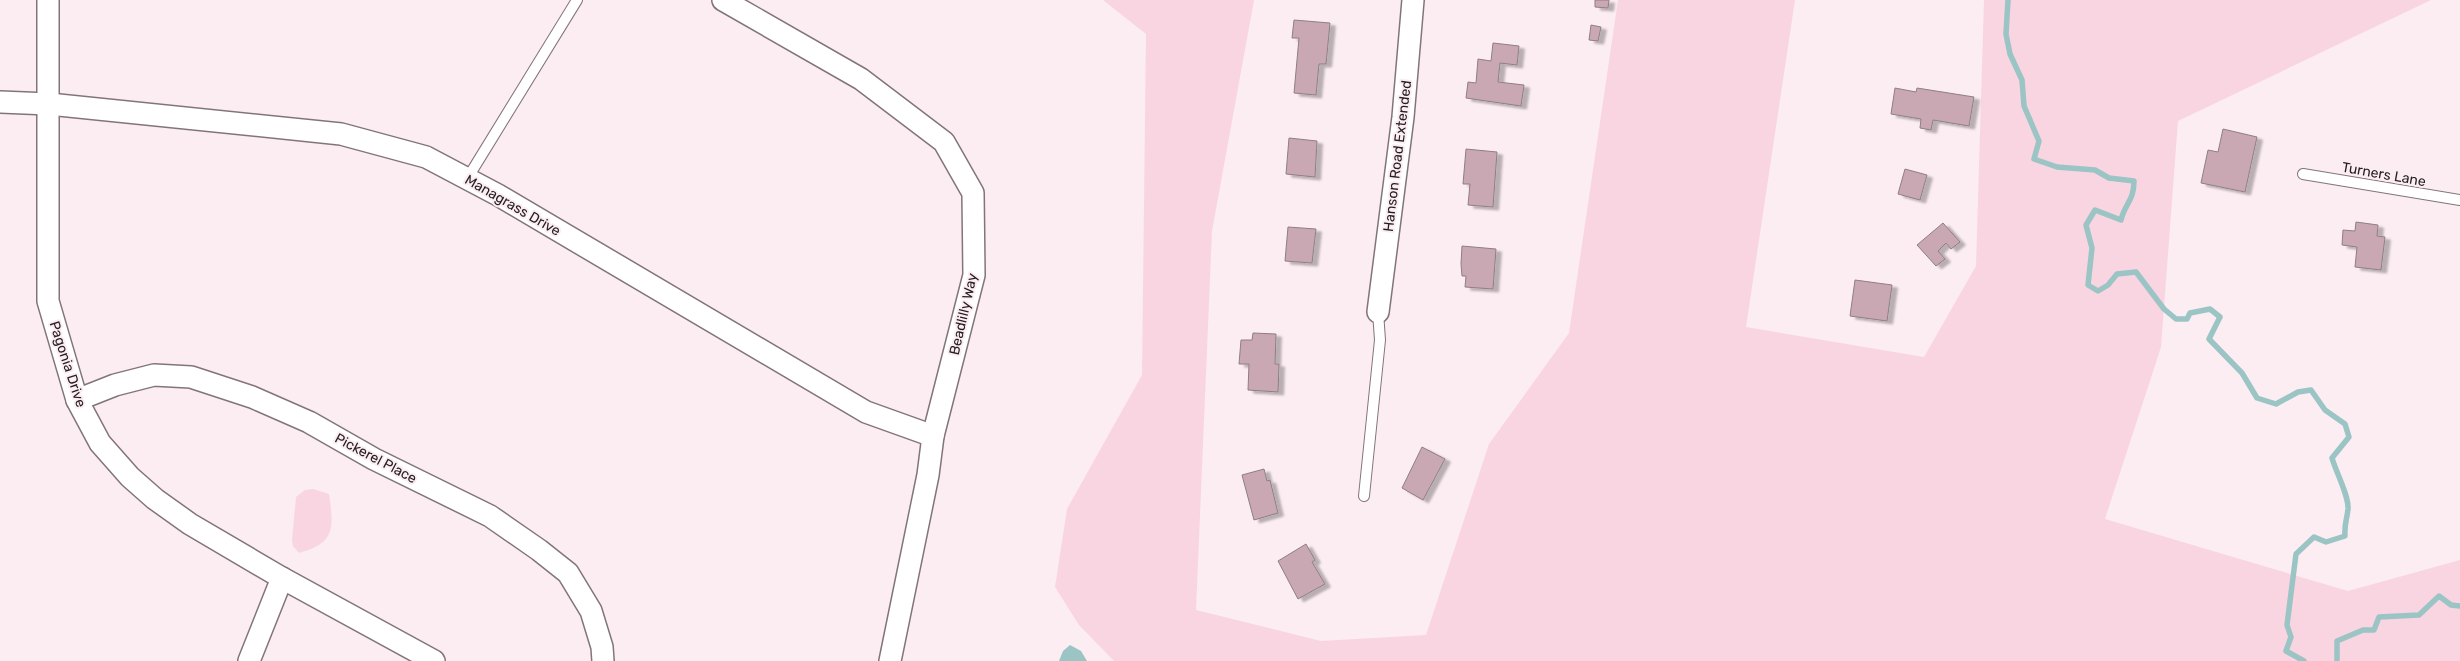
<svg xmlns="http://www.w3.org/2000/svg" width="2460" height="661" viewBox="0 0 2460 661" font-family="Rubik,sans-serif">
<style>
.green{fill:#f9d5e2}
.water{fill:#9bc4c4}
.lines{fill:none;stroke-linecap:round;stroke-linejoin:round}
.stream{stroke:#9bc4c4;stroke-width:5.5}
.building{fill:#c9a7b3;stroke:#8d7f84;filter:url(#shadow)}
.lane-casing{stroke:#827579;stroke-width:12}
.street-casing{stroke:#827579;stroke-width:24}
.lane{stroke:#fff;stroke-width:10}
.street{stroke:#fff;stroke-width:21}
.labels{text-anchor:middle;stroke-width:4;stroke-linejoin:round;paint-order:stroke}
.street-label{font-size:14px;fill:#252022;stroke:#fcedf2}
</style>
<defs>
<filter id="shadow"><feDropShadow dx="5.5" dy="3" stdDeviation="1" flood-color="#0004"/></filter>
</defs>
<rect width="100%" height="100%" fill="#fcedf2"/>
<g class="green">
<polygon points="1103,0 1254,0 1212,231 1196,610 1321,641 1426,635 1489,444 1569,333 1618,0 1795,0 1746,327 1924,357 1976,266 1984,0 2431,0 2178,121 2161,347 2105,519 2348,591 2460,560 2460,661 1114,661 1079,625 1055,587 1067,509 1142,375 1146,34"/>
<path d="M 313,489 L 329,494 C 334,529 335,543 299,553 L 293,546 L 292,540 L 296,497 L 305,490 Z"/>
</g>
<polygon class="water" points="1070,645 1081,651 1087,661 1059,661 1063,651"/>
<g class="lines">
<g class="stream">
<path d="M 2008,0 L 2006,34 L 2010,54 L 2022,80 L 2024,106 L 2039,141 L 2034,159 L 2057,167 L 2095,170 L 2109,178 L 2134,181 C 2134,201 2125,203 2121,220 L 2095,210 L 2086,225 L 2092,248 L 2088,285 L 2098,291 L 2108,285 L 2117,274 L 2136,272 L 2164,309 L 2176,319 L 2187,319 L 2190,313 L 2210,309 L 2220,317 L 2209,339 L 2242,373 L 2257,398 L 2276,404 L 2298,392 L 2311,390 L 2325,410 L 2345,424 L 2349,437 L 2332,458 C 2336,472 2349,496 2348,509 C 2347,519 2344,525 2345,536 L 2326,542 L 2314,537 L 2296,554 L 2287,625 L 2291,637 L 2286,651 L 2304,661"/>
<polyline points="2337,661 2337,641 2363,630 2374,630 2379,617 2419,615 2439,596 2451,605 2460,606"/>
</g>
</g>
<g class="building">
<polygon points="1595,0 1609,0 1608,8 1595,7"/>
<polygon points="1294,20 1330,23 1326,64 1319,64 1316,95 1294,93 1299,38 1292,38"/>
<polygon points="1591,25 1601,27 1598,41 1589,40"/>
<polygon points="1493,43 1519,46 1517,65 1500,63 1498,82 1524,85 1521,106 1466,98 1468,82 1476,83 1478,59 1491,61"/>
<polygon points="1895,88 1916,92 1917,88 1974,97 1969,126 1933,120 1931,130 1920,128 1921,119 1891,114"/>
<polygon points="2223,129 2257,137 2245,192 2201,183 2208,150 2218,152"/>
<polygon points="1289,138 1317,141 1315,177 1286,174"/>
<polygon points="1466,149 1497,152 1493,207 1468,205 1470,184 1463,184"/>
<polygon points="1905,169 1927,175 1920,200 1898,194"/>
<polygon points="2356,222 2378,225 2377,236 2385,237 2381,270 2355,267 2357,247 2342,245 2343,230 2355,231"/>
<polygon points="1943,223 1960,242 1951,249 1946,243 1938,251 1945,259 1936,266 1917,245"/>
<polygon points="1288,227 1316,229 1312,263 1285,261"/>
<polygon points="1462,246 1496,249 1493,289 1465,287 1466,276 1462,276 1461,264"/>
<polygon points="1855,280 1892,285 1887,321 1850,316"/>
<polygon points="1253,333 1276,334 1275,364 1279,364 1278,392 1248,390 1249,364 1239,364 1241,340 1252,340"/>
<polygon points="1422,447 1445,459 1423,500 1402,488"/>
<polygon points="1264,469 1267,481 1270,480 1278,513 1254,520 1242,475"/>
<polygon points="1306,544 1315,560 1312,562 1325,584 1298,599 1278,561"/>
</g>
<g class="lines">
<g class="lane-casing">
<g id="lane">
<polyline points="2303,174 2460,200"/>
<polyline points="467,179 577,0"/>
<polyline points="1364,496 1380,340 1378,312"/>
</g>
</g>
<g class="street-casing">
<g id="street">
<polyline points="48,0 48,301 77,400 100,443 130,477 155,499 190,524 282,578 434,661"/>
<polyline points="723,0 861,79 944,142 973,193 974,275 933,436 928,475 890,661"/>
<polyline points="0,102 49,104 341,134 426,157 498,195 866,412 933,436"/>
<polyline points="1378,312 1403,117 1413,0"/>
<polyline points="77,400 115,385 154,375 191,377 252,397 309,422 374,459 490,516 539,550 568,573 591,611 602,647 603,661"/>
<polyline points="249,661 282,578"/>
</g>
</g>
<use href="#lane" class="lane"/>
<use href="#street" class="street"/>
</g>
<g class="labels">
<g class="street-label">
<text transform="translate(1397 156) rotate(-83)" y="5">Hanson Road Extended</text>
<text transform="translate(2384 174) rotate(10)" y="5">Turners Lane</text>
<text transform="translate(513 205) rotate(30)" y="5">Managrass Drive</text>
<text transform="translate(963 314) rotate(-77)" y="5">Beadlilly Way</text>
<text transform="translate(68 364) rotate(72)" y="5">Pagonia Drive</text>
<text transform="translate(376 458) rotate(28)" y="5">Pickerel Place</text>
</g>
</g>
</svg>
